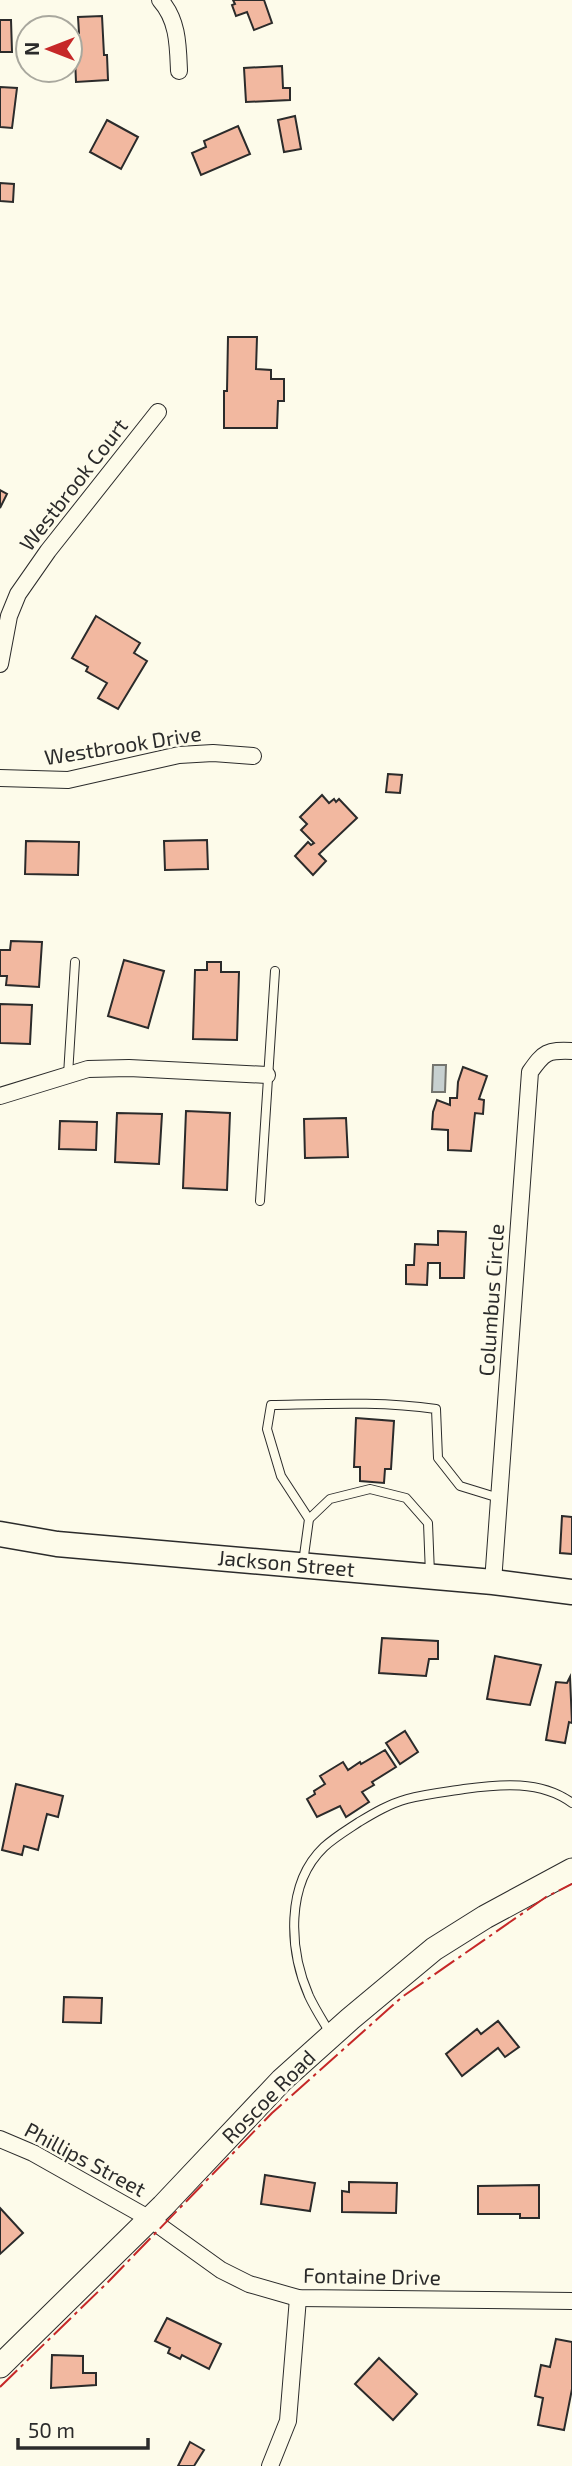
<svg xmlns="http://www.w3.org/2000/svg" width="572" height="2466" viewBox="0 0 572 2466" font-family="'Exo 2',sans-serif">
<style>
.water{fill:#c7d0d0;stroke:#74746e;stroke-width:2}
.building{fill:#f2b8a0;stroke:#2b2b2b;stroke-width:2}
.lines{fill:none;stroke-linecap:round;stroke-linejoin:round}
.service-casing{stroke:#2b2b2b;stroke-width:10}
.minor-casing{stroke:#2b2b2b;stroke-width:18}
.secondary-casing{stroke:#2b2b2b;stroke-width:25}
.primary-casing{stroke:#2b2b2b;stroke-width:27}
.service{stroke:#fdfbea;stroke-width:8}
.minor{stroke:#fdfbea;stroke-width:16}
.secondary{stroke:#fdfbea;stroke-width:23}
.primary{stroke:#fdfbea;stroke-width:24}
.power{stroke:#c62828;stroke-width:2;stroke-dasharray:24 5 3.5 5;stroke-linecap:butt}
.labels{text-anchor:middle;stroke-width:5;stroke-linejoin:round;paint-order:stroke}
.street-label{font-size:21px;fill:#2b2b2b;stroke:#fdfbea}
</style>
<rect width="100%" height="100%" fill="#fdfbea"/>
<polygon class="water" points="433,1065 446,1065 445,1092 432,1092"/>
<g class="building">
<polygon points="264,0 272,23 254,30 247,12 236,16 232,5 235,4 233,0"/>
<polygon points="102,16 104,55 107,55 108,80 76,82 75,58 70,58 70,45 73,45 73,34 79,33 78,17"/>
<polygon points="0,20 11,20 12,52 0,52"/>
<polygon points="282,66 283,88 290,88 290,100 246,102 244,68"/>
<polygon points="0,87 17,88 12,128 0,127"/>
<polygon points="295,116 301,149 284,152 278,120"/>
<polygon points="107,120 138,137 121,169 90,152"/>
<polygon points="238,126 250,154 201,175 192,153 206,147 204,141"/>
<polygon points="0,183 14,184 13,202 0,201"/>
<polygon points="228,337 257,337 256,369 271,370 271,379 284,379 284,401 278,401 277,428 224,428 224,391 227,391"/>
<polygon points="0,490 7,494 0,508"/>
<polygon points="96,616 140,643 134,653 147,661 118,709 98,698 107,683 86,671 88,667 72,658"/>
<polygon points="388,774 402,775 400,793 386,792"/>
<polygon points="322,795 329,803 334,799 336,802 339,799 357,818 319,854 326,861 313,875 295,856 308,842 311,845 314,843 301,830 307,824 300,817"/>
<polygon points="207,840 208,869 165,870 164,841"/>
<polygon points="26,841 79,842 78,875 25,874"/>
<polygon points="11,941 42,942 39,987 6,985 7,976 0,976 0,950 10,950"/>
<polygon points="124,960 164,971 148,1028 108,1016"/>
<polygon points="207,962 221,962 221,972 239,972 237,1040 193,1039 195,970 207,970"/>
<polygon points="0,1004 32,1005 30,1044 0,1043"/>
<polygon points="463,1067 487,1076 479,1099 484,1100 483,1114 475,1113 471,1151 448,1150 448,1130 432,1129 433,1112 437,1100 450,1105 450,1098 457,1098 458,1082"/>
<polygon points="186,1111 230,1113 227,1190 183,1188"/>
<polygon points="117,1113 162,1114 159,1164 115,1162"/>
<polygon points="346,1118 348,1157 305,1158 304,1119"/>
<polygon points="60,1121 97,1122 96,1150 59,1149"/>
<polygon points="438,1231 466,1232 464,1278 440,1278 440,1263 428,1263 427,1285 406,1284 406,1265 414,1265 415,1244 438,1245"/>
<polygon points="356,1418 394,1421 391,1469 385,1469 384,1483 360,1481 360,1467 354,1467"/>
<polygon points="562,1516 572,1517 572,1554 560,1553"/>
<polygon points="382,1638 438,1641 438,1659 429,1659 426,1676 379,1673"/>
<polygon points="495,1656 541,1665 530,1705 487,1699"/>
<polygon points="570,1677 572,1723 569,1722 565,1743 546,1740 556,1682 567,1683"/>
<polygon points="405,1731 418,1752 400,1764 386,1743"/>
<polygon points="385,1750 396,1767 372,1782 374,1785 362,1792 369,1802 346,1817 340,1806 317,1817 307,1799 315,1794 314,1791 325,1784 320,1776 343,1762 348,1770 360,1762 361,1764"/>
<polygon points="16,1784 63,1796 58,1817 47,1814 38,1850 24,1846 22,1855 2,1850"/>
<polygon points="64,1997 102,1998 101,2023 63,2022"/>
<polygon points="498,2021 519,2047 505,2057 498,2048 462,2076 446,2054 477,2029 481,2034"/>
<polygon points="265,2175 315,2183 310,2211 261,2204"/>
<polygon points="349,2182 397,2183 396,2213 342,2212 342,2191 349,2192"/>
<polygon points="539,2185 539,2218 520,2218 520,2214 478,2214 478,2186"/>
<polygon points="0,2208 23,2233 0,2254"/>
<polygon points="167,2318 221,2344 209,2369 182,2355 180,2359 168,2353 170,2348 155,2341"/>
<polygon points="556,2339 572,2342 572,2389 564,2430 538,2425 543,2398 535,2396 541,2365 550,2367"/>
<polygon points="52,2355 83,2356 83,2373 96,2373 96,2385 51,2388"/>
<polygon points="379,2358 417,2394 393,2420 355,2384"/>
<polygon points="190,2442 204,2450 194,2466 178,2466"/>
</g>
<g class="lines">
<g class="service-casing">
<g id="service">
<polyline points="68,1075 75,962"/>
<polyline points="260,1201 275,971"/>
<polyline points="309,1519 330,1499 370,1489 406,1498 428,1523 430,1574"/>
<path d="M 303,1563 L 309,1519 L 281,1476 L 267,1429 L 271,1405 C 326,1404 381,1401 436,1409 L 438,1458 L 460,1486 L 499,1498"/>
<path d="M 330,2033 C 323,2021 315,2009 309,1996 C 289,1950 285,1884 324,1847 C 335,1837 347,1830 359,1822 C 374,1813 389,1804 407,1799 C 425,1794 445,1792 464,1789 C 500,1784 541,1780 572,1803"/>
</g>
</g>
<g class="minor-casing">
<g id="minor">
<path d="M 160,0 C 178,20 178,45 179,71"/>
<polyline points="0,664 9,616 18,594 48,551 158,412"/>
<polyline points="0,778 68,780 179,755 213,753 253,756"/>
<polyline points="0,1096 88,1069 129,1068 267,1075"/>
<path d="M 493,1582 L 530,1072 C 544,1052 547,1050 572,1051"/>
<polyline points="0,2139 33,2153 150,2219 221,2270 249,2284 298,2298 572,2301"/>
<polyline points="270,2466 288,2421 298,2298"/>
</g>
</g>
<g class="secondary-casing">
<polyline id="secondary" points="0,2366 163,2206 282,2080 350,2019 434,1949 485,1917 572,1870"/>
</g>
<g class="primary-casing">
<polyline id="primary" points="0,1534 57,1544 493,1582 572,1592"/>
</g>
<use href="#service" class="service"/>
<use href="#minor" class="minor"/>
<use href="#secondary" class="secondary"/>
<use href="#primary" class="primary"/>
<polyline class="power" points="0,2387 107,2283 272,2113 402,1997 546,1897 572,1884"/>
</g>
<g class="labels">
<g class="street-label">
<text transform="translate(74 485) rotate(-52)" y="7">Westbrook Court</text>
<text transform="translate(123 746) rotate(-9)" y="7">Westbrook Drive</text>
<text transform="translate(492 1300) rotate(-86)" y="7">Columbus Circle</text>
<text transform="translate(286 1564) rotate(5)" y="7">Jackson Street</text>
<text transform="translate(269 2097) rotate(-45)" y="7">Roscoe Road</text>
<text transform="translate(85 2160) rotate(28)" y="7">Phillips Street</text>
<text transform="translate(372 2277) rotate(1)" y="7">Fontaine Drive</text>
</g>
</g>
<g transform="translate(49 49) rotate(270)"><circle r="33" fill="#fdfbea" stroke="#a9a89e" stroke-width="2"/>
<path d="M0-5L12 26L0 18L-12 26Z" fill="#c62828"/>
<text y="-10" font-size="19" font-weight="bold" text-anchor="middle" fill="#2b2b2b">N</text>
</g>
<path d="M18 2438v10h130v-10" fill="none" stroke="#2b2b2b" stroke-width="3.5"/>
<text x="28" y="2438" font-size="21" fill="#2b2b2b" stroke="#fdfbea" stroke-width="5" paint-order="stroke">50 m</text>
</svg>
